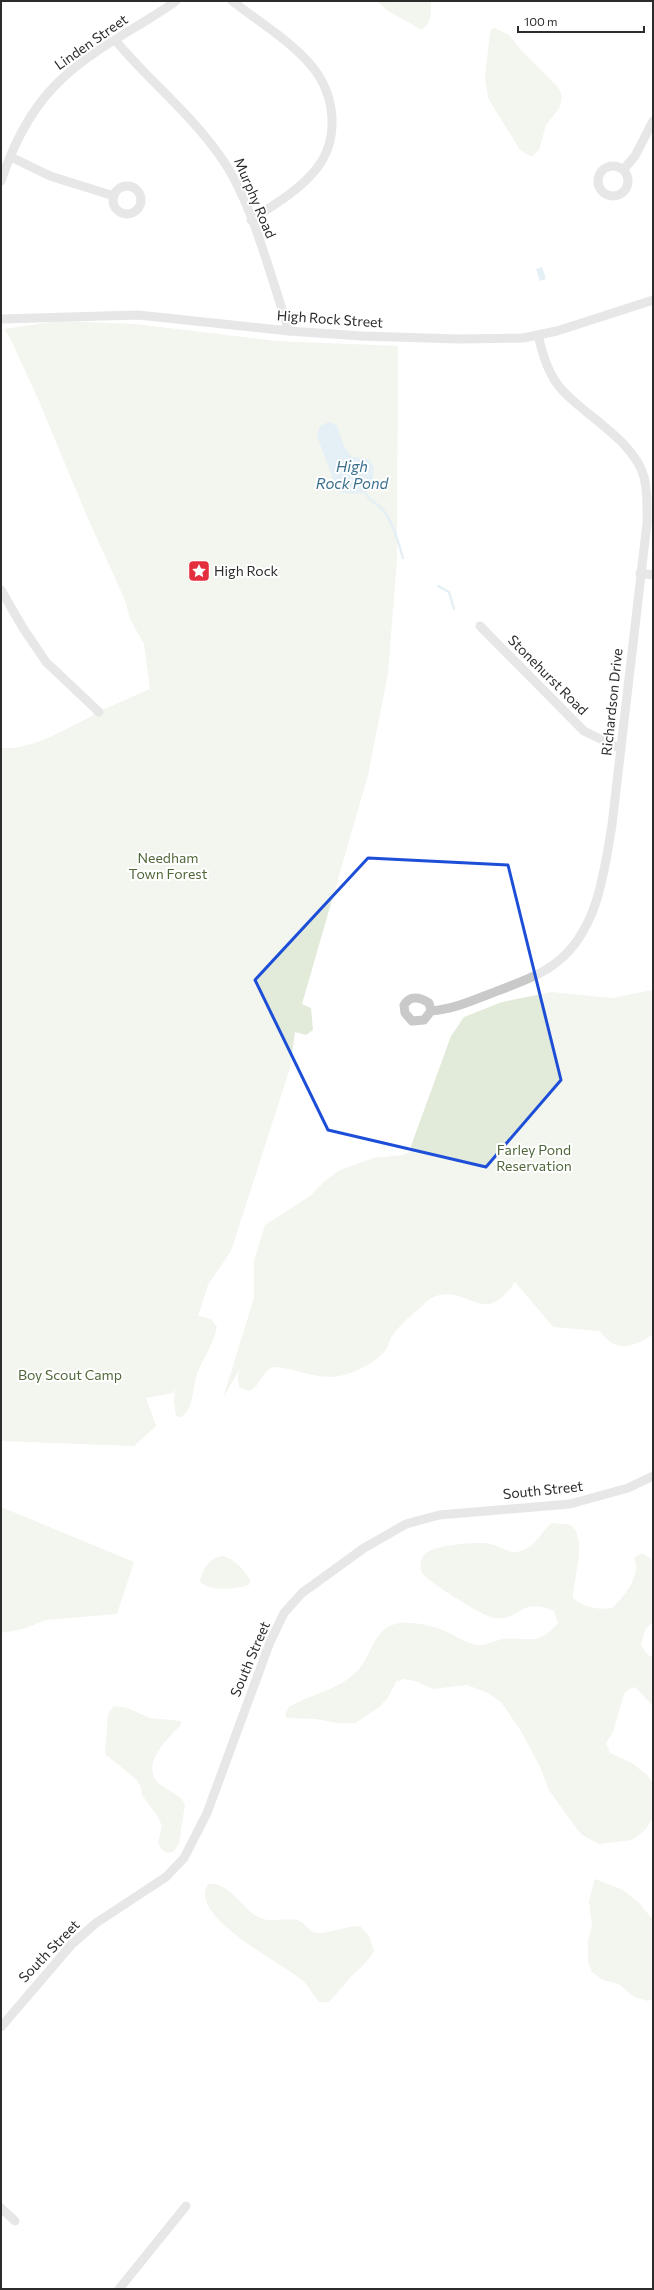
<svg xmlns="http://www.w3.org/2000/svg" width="654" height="2290" viewBox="0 0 654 2290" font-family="Commissioner,sans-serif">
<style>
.green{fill:#e2ead9}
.water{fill:#c5dcea}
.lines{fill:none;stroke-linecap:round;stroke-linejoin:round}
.stream{stroke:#c5dcea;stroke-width:2.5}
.minor{stroke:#c9c9c9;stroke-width:9}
.marked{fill:none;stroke:#1d4ed8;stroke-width:3;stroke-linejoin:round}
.labels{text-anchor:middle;stroke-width:4;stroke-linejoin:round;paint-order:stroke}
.street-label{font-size:14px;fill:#2c2c2c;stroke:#fff}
.poi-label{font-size:14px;fill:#2c2c2c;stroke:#fff;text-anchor:start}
.park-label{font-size:14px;fill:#50673a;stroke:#fff}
.water-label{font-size:15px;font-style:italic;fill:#3b6f8d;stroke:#fff}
</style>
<rect width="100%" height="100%" fill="#fff"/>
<g class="green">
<path d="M 377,1 L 431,1 C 431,13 432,22 422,30 L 388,11 Z"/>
<polygon points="495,28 509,35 522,51 558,87 562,96 560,107 546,125 539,150 532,156 528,155 520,150 488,98 485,77 490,33 492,29"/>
<path d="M 59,321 L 135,324 L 276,341 L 398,346 L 397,560 L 388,673 L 368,775 L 302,1004 L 311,1008 L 313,1030 L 306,1035 L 295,1032 L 290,1068 L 231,1251 L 208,1285 L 198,1316 L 211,1319 L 217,1327 C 213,1343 206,1355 199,1369 C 191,1385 196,1407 181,1417 L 176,1416 L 174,1402 L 175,1388 L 173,1393 L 146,1398 L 156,1426 L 134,1446 L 1,1441 L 1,748 C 33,750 66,729 94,715 L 93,714 L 150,689 L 144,644 L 130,619 L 125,600 L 86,514 L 39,401 L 11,340 L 4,329 Z"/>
<path d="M 653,990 L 652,1335 C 632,1348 615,1353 600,1331 L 553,1327 L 515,1282 C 483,1329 470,1285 436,1296 C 429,1298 424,1304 419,1309 C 410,1316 402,1323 395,1332 C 390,1337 389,1345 385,1351 C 375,1363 358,1371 344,1375 C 318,1382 296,1367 272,1367 C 261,1373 260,1387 249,1391 L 239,1387 L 238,1376 L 240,1369 L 223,1398 L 254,1298 L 254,1261 L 265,1225 L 310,1196 L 326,1180 L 340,1170 L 374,1158 L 403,1155 L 411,1151 L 411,1146 L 451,1036 L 464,1017 L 502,1002 L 552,992 L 611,998 Z"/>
<polygon points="1,1507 134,1562 117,1614 46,1620 23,1629 1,1633"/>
<path d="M 552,1523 L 571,1525 C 588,1538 573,1578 573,1598 C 584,1608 598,1610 612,1608 C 624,1598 642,1574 634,1558 L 642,1553 L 653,1560 L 653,1621 L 645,1630 L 641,1645 L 647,1654 L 653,1658 L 653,1706 L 635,1687 L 629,1689 L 624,1694 L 613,1732 L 606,1743 L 610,1753 L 632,1763 L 647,1775 L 653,1783 L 653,1818 L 645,1830 L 632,1840 L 599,1844 L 582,1835 L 568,1817 L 549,1790 L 540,1767 L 521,1731 L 501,1702 L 488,1693 L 467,1685 L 433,1689 L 415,1681 L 404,1679 L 396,1682 L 387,1699 L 378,1708 L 355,1723 L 338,1723 L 315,1719 L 287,1718 L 285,1714 L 289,1707 C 310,1694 340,1690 358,1670 C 373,1654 374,1625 401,1623 C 417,1622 436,1626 451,1634 C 459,1638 467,1643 476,1645 C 484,1646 494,1641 503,1639 C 527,1636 537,1648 558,1623 L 554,1611 C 518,1596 521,1622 494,1618 C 484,1617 427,1581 423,1574 C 419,1568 420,1559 425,1554 C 435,1545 477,1541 490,1544 C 501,1546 508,1555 521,1551 C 536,1547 541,1531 552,1523 Z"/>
<path d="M 222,1556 C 235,1559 243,1569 250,1580 L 249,1585 C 236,1589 208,1592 200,1581 C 203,1569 209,1558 222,1556 Z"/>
<path d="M 114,1706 L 127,1708 L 150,1718 L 181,1721 L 181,1725 C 169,1737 140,1764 158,1783 C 166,1790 180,1794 185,1804 L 179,1844 L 173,1852 L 167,1853 L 162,1850 L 158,1843 L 162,1826 L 158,1817 L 142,1795 L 141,1787 L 136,1779 L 105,1754 L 108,1714 Z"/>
<polygon points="595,1879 623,1890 639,1903 653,1920 653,1998 648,2001 634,1997 619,1984 603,1980 592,1972 588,1962 588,1942 592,1926 589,1901"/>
<path d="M 208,1884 C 229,1881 242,1909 258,1917 C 271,1924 284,1917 297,1920 C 307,1923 309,1934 320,1933 C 334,1932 346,1926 360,1926 L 369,1936 L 374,1951 C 367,1964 357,1970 348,1980 C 341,1987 336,1995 329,2002 L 319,2002 C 313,1995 309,1986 302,1980 C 283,1963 187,1917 208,1884 Z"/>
</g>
<g class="water">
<polygon points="542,267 546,279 540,281 536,269"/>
<path d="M 329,422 L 337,426 L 344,446 L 352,457 L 368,459 L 374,467 L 372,487 C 363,497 351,493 340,492 L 336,487 L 317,436 L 320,426 Z"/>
</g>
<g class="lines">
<g class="stream">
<path d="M 365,492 C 370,502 374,501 381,508 C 393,520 398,542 403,558"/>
<polyline points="438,586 449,592 454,609"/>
</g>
<g class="minor">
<path d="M 232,1 C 258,21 288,39 310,64 C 337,95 341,143 312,174 C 295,193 272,206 251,220"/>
<path d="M 116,41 C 149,81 190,113 220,156 C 252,200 271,278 289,331"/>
<polyline points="11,157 50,176 114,196"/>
<circle cx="613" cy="181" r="15"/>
<polyline points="624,169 635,156 653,121"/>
<path d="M 1,181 C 14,142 34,103 65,76 C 95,48 141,26 176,1"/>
<circle cx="127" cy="200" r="14"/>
<polyline points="1,319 138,315 289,331 362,336 459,339 523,338 557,331 653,300"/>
<polyline points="640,573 653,575"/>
<polyline points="1,590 23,628 46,662 99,712"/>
<polyline points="480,626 584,731 621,749"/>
<path d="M 431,1011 L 424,1020 L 412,1021 L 405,1013 L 404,1005 C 410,995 420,997 429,1003 L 431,1011 C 456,1009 478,998 500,990 C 520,982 541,975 557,962 C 598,930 604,872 612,825 L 647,523 C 647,508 648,492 644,477 C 635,442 586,416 563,391 C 548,375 543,355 538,335"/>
<polyline points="1,2027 72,1944 96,1923 166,1877 184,1858 207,1813 270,1642 284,1613 302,1593 364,1548 406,1524 439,1515 570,1504 628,1488 653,1476"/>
<polyline points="1,2208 15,2221"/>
<polyline points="119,2289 186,2206"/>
</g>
</g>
<path d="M0 0H654V2290H0ZM 368,858 L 508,865 L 561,1080 L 486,1167 L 328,1130 L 255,980 Z" fill="#fff" fill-opacity=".55" fill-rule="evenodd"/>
<path class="marked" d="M 368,858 L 508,865 L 561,1080 L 486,1167 L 328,1130 L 255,980 Z"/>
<defs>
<g id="sight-square" transform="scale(1.15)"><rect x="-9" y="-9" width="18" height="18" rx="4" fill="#e42d3d" stroke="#fff"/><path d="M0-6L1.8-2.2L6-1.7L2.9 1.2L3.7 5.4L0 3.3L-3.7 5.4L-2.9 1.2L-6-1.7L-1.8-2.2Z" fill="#fff"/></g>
</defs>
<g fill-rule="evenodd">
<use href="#sight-square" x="199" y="571"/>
</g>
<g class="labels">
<g class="street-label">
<text transform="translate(91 42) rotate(-35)" y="5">Linden Street</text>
<text transform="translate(255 198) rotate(67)" y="5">Murphy Road</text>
<text transform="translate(330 319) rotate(4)" y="5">High Rock Street</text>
<text transform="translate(548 675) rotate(45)" y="5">Stonehurst Road</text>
<text transform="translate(612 702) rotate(-84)" y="5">Richardson Drive</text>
<text transform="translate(543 1490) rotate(-6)" y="5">South Street</text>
<text transform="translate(250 1659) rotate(-67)" y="5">South Street</text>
<text transform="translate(49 1951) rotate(-46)" y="5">South Street</text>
</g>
<g class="poi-label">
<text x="214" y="576">High Rock</text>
</g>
<g class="park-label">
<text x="168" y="863">Needham<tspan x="168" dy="16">Town Forest</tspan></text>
<text x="534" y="1155">Farley Pond<tspan x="534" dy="16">Reservation</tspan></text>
<text x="70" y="1380">Boy Scout Camp</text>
</g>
<g class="water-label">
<text x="352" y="472">High<tspan x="352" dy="17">Rock Pond</tspan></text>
</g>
</g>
<rect width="654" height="2290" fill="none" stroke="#2c2c2c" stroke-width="4"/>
<path d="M518 26v6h126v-6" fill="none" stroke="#2c2c2c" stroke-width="2"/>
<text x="524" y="26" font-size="12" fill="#2c2c2c" stroke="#ffffff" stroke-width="3" paint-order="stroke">100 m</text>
</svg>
